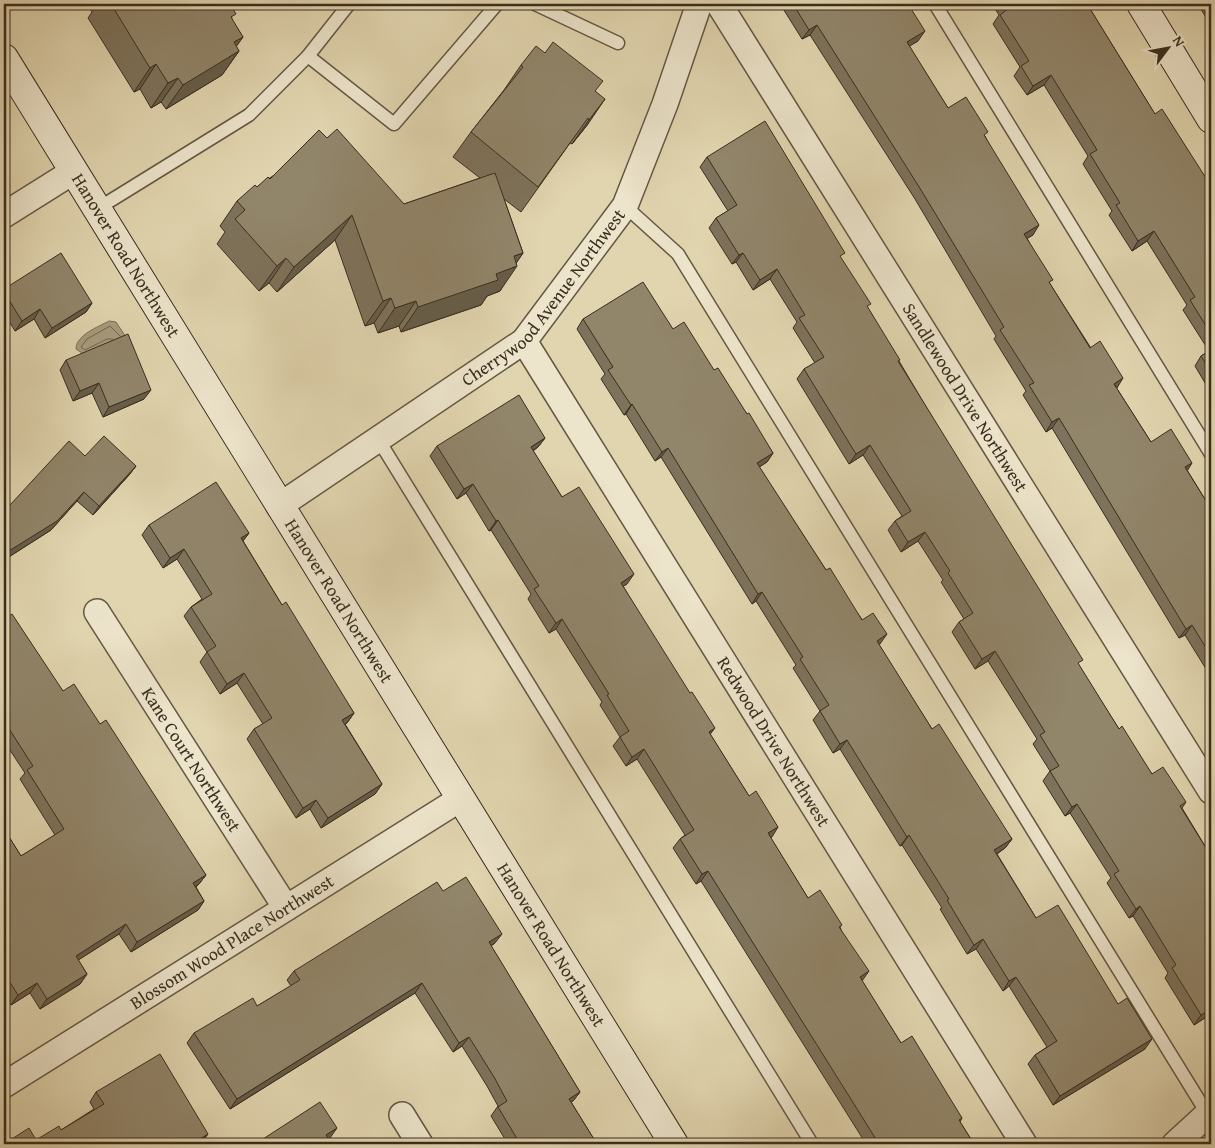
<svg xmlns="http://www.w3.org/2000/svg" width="1215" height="1148" viewBox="0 0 1215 1148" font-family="'Gentium Book Plus',serif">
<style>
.water{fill:#a89c7e;stroke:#7c7058}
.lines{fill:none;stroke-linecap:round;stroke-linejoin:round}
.shore{stroke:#71654e;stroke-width:1}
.lane-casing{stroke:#645843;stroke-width:15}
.street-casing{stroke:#645843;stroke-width:28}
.secondary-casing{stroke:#3a2e1f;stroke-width:30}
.lane{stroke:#ece4cb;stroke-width:12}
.street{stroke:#ece4cb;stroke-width:25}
.secondary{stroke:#ece4cb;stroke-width:28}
.wall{fill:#7d725b;stroke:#3a2e1f}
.shaded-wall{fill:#665d4a;stroke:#3a2e1f}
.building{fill:#91856a;stroke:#3a2e1f}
.labels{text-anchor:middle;stroke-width:4;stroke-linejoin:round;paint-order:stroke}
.street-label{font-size:18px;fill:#3a2e1f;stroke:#ece4cb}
</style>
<rect width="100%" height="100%" fill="#e1d5af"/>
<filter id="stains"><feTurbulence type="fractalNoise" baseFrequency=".004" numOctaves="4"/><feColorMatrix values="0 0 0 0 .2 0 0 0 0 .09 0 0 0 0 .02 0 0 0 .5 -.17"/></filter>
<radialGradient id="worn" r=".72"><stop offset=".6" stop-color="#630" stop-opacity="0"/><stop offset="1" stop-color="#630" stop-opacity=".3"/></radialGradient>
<path class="water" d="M 109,321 L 116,322 L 126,337 L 85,355 L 76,349 C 76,335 98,327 109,321 Z"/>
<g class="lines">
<polyline class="shore" points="113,339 107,339 85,350 81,347 87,339 110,326 120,336"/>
<g class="lane-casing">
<g id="lane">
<polyline points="535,4 618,43"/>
<polyline points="935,4 1211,454"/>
<polyline points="308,56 394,124 497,4"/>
<polyline points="625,206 678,254 1208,1115"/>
<polyline points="97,209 249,115 308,56 349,4"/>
<polyline points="378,439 812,1144"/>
</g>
</g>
<g class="street-casing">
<g id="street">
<path id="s1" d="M 719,4 L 1211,791"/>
<polyline points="4,215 74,171"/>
<path id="s2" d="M 524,341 L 1024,1144"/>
<path id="s3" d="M 279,506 L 524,341 L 625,206 L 665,104 L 699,4"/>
<path id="s4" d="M 97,612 L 286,908"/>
<path id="s5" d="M 4,1085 L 460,799"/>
<polyline points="402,1115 420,1144"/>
<polyline points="1175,1144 1211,1111"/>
</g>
</g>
<g class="secondary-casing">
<g id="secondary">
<polyline points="1141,4 1211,119"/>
<path id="s6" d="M 4,58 L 674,1144"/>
</g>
</g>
<use href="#lane" class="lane"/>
<use href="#street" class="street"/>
<use href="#secondary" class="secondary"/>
</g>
<g class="wall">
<polygon points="87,4 230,4 232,20 243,37 236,46 239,51 222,75 166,109 161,102 151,108 140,89 134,92 88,18 92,12"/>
<polygon points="785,4 896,4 918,41 909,46 948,108 985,136 1033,235 1027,238 1050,284 1151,442 1187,470 1211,509 1211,522 1210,524 1211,527 1211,677 1185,635 1179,638 1052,428 1046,432 1023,395 1026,391 994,339 996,336 915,199 810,35 802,39 782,7"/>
<polygon points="992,4 1087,4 1209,202 1208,203 1211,209 1211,393 1195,366 1201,356 1209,351 1183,310 1187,305 1147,241 1132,251 1109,215 1112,211 1083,164 1088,156 1044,85 1027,95 1014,76 1020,67 993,24 999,15"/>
<polygon points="1198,4 1211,4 1211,26"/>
<polygon points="545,53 596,92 588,124 572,144 570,143 521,212 504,199 523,253 516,263 500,291 487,296 481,305 401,332 399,326 378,333 374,323 365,326 335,240 277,292 269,283 259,291 217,244 225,232 220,226 237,201 327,138 404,204 480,178 453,157 471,132 504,90 521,65"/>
<polygon points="707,157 841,259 868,308 899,361 1079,666 1119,729 1152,774 1186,802 1182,808 1211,856 1211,1014 1194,1025 1165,978 1168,973 1133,916 1129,918 1107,883 1111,878 1070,813 1065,816 1043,781 1050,771 1033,744 1037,739 988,661 975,669 952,632 959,622 964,619 941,582 943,580 918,541 901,552 888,530 895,521 902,516 863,455 849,464 797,379 804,369 815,363 793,328 797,322 770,279 753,290 736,262 732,264 709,228 716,218 728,211 700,167"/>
<polygon points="4,289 92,303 86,312 45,338 34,319 15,331 4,313"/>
<polygon points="583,319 673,329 714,370 747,414 773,453 767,462 759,467 826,570 880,644 879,645 932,729 1012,839 1005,848 997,854 1036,918 1145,1049 1053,1105 1028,1064 1035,1055 1047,1047 1009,986 1003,991 976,949 967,954 940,909 942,908 902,845 900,846 840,749 833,753 813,720 820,711 793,668 796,665 756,601 752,604 661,457 655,461 626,414 624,415 601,379 605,374 577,329"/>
<polygon points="66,360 144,399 103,417 92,393 73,401 60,370"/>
<polygon points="545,438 538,447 533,451 562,497 627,584 623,586 710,734 749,796 778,827 770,837 808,898 842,925 840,927 862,981 901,1043 962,1118 960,1122 974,1144 866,1144 701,881 696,884 673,848 680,839 685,835 637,759 626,766 613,746 620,737 600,705 602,702 556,629 549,633 528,599 531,594 491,530 489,531 466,493 457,499 430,456 437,446"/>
<polygon points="85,456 136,466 129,475 93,515 77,501 51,530 4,560 4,496 10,505"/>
<polygon points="149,525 249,533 243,541 282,605 354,713 347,723 345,724 382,784 375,794 321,828 310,809 296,818 247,739 254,729 263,724 237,683 220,694 200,662 207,652 184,616 191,607 202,599 177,559 163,568 142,535"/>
<polygon points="4,619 63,691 100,724 206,875 199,884 196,887 204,901 198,910 131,952 119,934 78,960 87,974 80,984 40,1009 30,993 11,1005 4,993 4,829 21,856 55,835 20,779 25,773 4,741"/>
<polygon points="443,891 495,943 491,946 580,1092 573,1101 571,1102 597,1144 508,1144 491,1116 498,1106 487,1086 462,1046 453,1052 415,993 230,1109 187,1043 194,1033 257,1006 291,986 287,980 294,971"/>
<polygon points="96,1092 208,1134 200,1144 4,1144 4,1143 36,1140 61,1130 94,1109 90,1102"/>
<polygon points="330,1138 328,1139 332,1144 259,1144 263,1139"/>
</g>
<g class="shaded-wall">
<polygon points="817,25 810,35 802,39 809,30"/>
<polygon points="925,31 918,41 900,52 907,42"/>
<polygon points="243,37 229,57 239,51 222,75 166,109 183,85 234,42"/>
<polygon points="156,64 140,89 134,92 150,68"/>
<polygon points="1051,75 1044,85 1027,95 1033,86"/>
<polygon points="178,78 161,102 151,108 168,83"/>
<polygon points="605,99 588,124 572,144 589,120"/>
<polygon points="1211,195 1211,199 1209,202 1198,209 1205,199"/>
<polygon points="352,215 335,240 277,292 294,267"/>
<polygon points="1039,225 1033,235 1018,244 1024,234"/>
<polygon points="1154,231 1147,241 1132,251 1138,241"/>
<polygon points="523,253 513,268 517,266 500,291 487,296 481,305 401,332 418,307 496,274 514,256"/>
<polygon points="743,253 736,262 732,264 739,255"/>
<polygon points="286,258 269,283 259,291 277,266"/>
<polygon points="777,269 770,279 753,290 760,280"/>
<polygon points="391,298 374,323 365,326 383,301"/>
<polygon points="416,301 399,326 378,333 395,308"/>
<polygon points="92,303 86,312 45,338 52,328"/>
<polygon points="40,309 34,319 15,331 22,321"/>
<polygon points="1123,378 1117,388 1114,384"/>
<polygon points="99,383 92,393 73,401 80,391"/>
<polygon points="151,390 144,399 103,417 109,407"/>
<polygon points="632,404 626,414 624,415 631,405"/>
<polygon points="1059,418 1052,428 1046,432 1052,422"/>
<polygon points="545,438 538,447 524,456 531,447"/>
<polygon points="870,445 863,455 849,464 856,454"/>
<polygon points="668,448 661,457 655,461 662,452"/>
<polygon points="773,453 767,462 750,473 757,463"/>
<polygon points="1192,463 1186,473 1185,467"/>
<polygon points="136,466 129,475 93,515 99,506"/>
<polygon points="473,484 466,493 457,499 464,489"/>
<polygon points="84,492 77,501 51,530 4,560 4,554"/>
<polygon points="1211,518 1211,522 1209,525 1208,521"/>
<polygon points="498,520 491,530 489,531 496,521"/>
<polygon points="925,532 918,541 901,552 908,542"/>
<polygon points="249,533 242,542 241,538"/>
<polygon points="184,549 177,559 163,568 170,558"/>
<polygon points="634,574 627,584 614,592 621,583"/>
<polygon points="762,592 756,601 752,604 758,594"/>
<polygon points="562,619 556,629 549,633 556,623"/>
<polygon points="1192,625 1185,635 1179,638 1186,629"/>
<polygon points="887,634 880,644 870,650 877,641"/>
<polygon points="995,651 988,661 975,669 982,659"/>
<polygon points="244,673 237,683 220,694 227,684"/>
<polygon points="354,713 347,723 335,730 342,720"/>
<polygon points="715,728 708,737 709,732"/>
<polygon points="847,740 840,749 833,753 840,744"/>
<polygon points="644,749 637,759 626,766 632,757"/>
<polygon points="382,784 375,794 321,828 328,818"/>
<polygon points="316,800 310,809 296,818 303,808"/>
<polygon points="1077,804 1070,813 1065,816 1072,807"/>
<polygon points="778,827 772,837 761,843 768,833"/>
<polygon points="909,835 902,845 900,846 907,837"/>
<polygon points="1012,839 1005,848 988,859 994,850"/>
<polygon points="708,871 701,881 696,884 702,874"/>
<polygon points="206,875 199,884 186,892 193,883"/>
<polygon points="204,901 198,910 131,952 137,942"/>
<polygon points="1140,906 1133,916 1129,918 1136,909"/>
<polygon points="126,924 119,934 69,966 76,956"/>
<polygon points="502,934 495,943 482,951 489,942"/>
<polygon points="983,939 976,949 967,954 974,945"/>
<polygon points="869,971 862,981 860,977"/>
<polygon points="87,974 80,984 40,1009 47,999"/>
<polygon points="1016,977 1009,986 1003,991 1009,981"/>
<polygon points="37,983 30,993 11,1005 18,995"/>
<polygon points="422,983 415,993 230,1109 237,1099"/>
<polygon points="1211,1009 1211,1014 1194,1025 1201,1015"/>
<polygon points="469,1037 462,1046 453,1052 459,1043"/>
<polygon points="1152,1039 1145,1049 1053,1105 1060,1096"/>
<polygon points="580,1092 573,1101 562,1108 569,1099"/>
<polygon points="337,1128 330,1138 320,1144 326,1135"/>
<polygon points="208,1134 200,1144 192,1144"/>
</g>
<g class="building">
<polygon points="111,4 230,4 236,14 231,17 243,37 234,42 239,51 183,85 178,78 168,83 156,64 150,68"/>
<polygon points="793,4 896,4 897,5 899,4 908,4 925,31 907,42 948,108 966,97 988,132 984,135 1039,225 1024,234 1053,280 1049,282 1090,348 1100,341 1123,378 1114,384 1151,442 1171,429 1192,463 1185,467 1211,509 1211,518 1208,521 1211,527 1211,656 1192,625 1186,629 1059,418 1052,422 1029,385 1034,383 1000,330 1004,327 921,190 817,25 809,30"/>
<polygon points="1005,4 1087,4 1155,114 1162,109 1211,186 1211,195 1205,199 1211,209 1211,334 1190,300 1195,297 1154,231 1138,241 1116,205 1120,203 1090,154 1097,150 1051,75 1033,86 1021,66 1029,61 1000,15 1008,9"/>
<polygon points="553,42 603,81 595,91 605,99 589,120 588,118 538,187 471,132 523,67 521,65 536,46 545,53"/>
<polygon points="765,121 845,253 840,256 871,304 867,306 900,360 898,361 1083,660 1078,663 1119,729 1122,726 1152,774 1163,767 1186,802 1180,806 1211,856 1211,1009 1201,1015 1172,968 1176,965 1140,906 1136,909 1114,874 1119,871 1077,804 1072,807 1050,771 1059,766 1040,735 1045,732 995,651 982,659 959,622 973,613 948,573 950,571 925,532 908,542 895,521 911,511 870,445 856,454 804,369 824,357 799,318 805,315 777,269 760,280 743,253 739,255 716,218 737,205 707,157"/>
<polygon points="337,129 404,204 495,173 523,253 514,256 517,266 496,274 498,280 418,307 416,301 395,308 391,298 383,301 352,215 294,267 286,258 277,266 235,219 245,210 237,201 255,185 257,187 268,177 270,179 319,130 327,138"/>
<polygon points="61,253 92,303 52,328 40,309 22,321 4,292 4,289"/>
<polygon points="643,282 673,329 684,322 714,370 718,368 747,414 749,413 773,453 757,463 826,570 830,568 862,620 873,613 887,634 877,641 932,729 939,724 1012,839 994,850 1036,918 1058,905 1118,1004 1127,998 1152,1039 1060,1096 1035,1055 1057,1041 1016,977 1009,981 983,939 974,945 947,900 949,899 909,835 907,837 847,740 840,744 820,711 829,705 800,659 803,657 762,592 758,594 668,448 662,452 632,404 631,405 608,370 613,367 583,319"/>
<polygon points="128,334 151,390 109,407 99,383 80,391 66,360"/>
<polygon points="1211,350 1211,372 1201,356"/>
<polygon points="519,395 545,438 531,447 562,497 579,487 634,574 621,583 690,693 692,692 715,728 709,732 749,796 756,791 778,827 768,833 808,898 820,890 842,925 839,927 869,971 860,977 901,1043 912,1036 962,1118 959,1120 974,1144 879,1144 708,871 702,874 680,839 694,830 644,749 632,757 620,737 629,731 607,695 609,694 562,619 556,623 534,589 539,586 498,520 496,521 473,484 464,489 437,446"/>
<polygon points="104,436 136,466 99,506 84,492 57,521 4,554 4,496 10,505 69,441 85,456"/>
<polygon points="216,482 249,533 241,538 282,605 286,602 354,713 342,720 382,784 328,818 316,800 303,808 254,729 272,718 244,673 227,684 207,652 216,646 191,607 212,594 184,549 170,558 149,525"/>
<polygon points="12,614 63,691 74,684 100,724 106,720 206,875 193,883 204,901 137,942 126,924 76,956 87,974 47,999 37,983 18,995 4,973 4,829 21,856 64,829 27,770 33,766 4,721 4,619"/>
<polygon points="466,877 502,934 489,942 580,1092 569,1099 597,1144 515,1144 519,1142 498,1107 507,1101 494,1077 469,1037 459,1043 422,983 237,1099 194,1033 253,998 257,1006 300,980 294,971 437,882 443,891"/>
<polygon points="160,1054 208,1134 192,1144 4,1144 29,1128 36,1140 59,1126 61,1130 104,1104 96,1092"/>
<polygon points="320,1102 337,1128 326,1135 332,1144 266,1144 263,1139"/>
</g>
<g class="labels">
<g class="street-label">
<text dy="6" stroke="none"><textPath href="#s6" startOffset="232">Hanover Road Northwest</textPath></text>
<text dy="6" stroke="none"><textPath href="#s3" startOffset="340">Cherrywood Avenue Northwest</textPath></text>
<text dy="6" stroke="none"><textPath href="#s1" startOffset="464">Sandlewood Drive Northwest</textPath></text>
<text dy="6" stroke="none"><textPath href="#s6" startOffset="638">Hanover Road Northwest</textPath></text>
<text dy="6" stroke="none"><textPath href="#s2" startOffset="472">Redwood Drive Northwest</textPath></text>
<text dy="6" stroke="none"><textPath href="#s4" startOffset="175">Kane Court Northwest</textPath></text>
<text dy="6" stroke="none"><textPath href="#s5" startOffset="269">Blossom Wood Place Northwest</textPath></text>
<text dy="6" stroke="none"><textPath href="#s6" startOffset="1042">Hanover Road Northwest</textPath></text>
</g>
</g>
<rect width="1215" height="1148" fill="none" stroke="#e1d5af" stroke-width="20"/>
<rect x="5" y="5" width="1205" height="1138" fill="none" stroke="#3a2e1f" stroke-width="2.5"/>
<rect x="10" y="10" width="1195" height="1128" fill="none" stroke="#3a2e1f"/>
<g transform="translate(1168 48) rotate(58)" stroke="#ece4cb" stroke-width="4" paint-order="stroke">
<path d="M0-4L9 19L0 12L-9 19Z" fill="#3a2e1f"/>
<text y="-8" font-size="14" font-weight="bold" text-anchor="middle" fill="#3a2e1f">N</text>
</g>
<rect width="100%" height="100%" filter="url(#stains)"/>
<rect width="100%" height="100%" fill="url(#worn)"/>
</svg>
